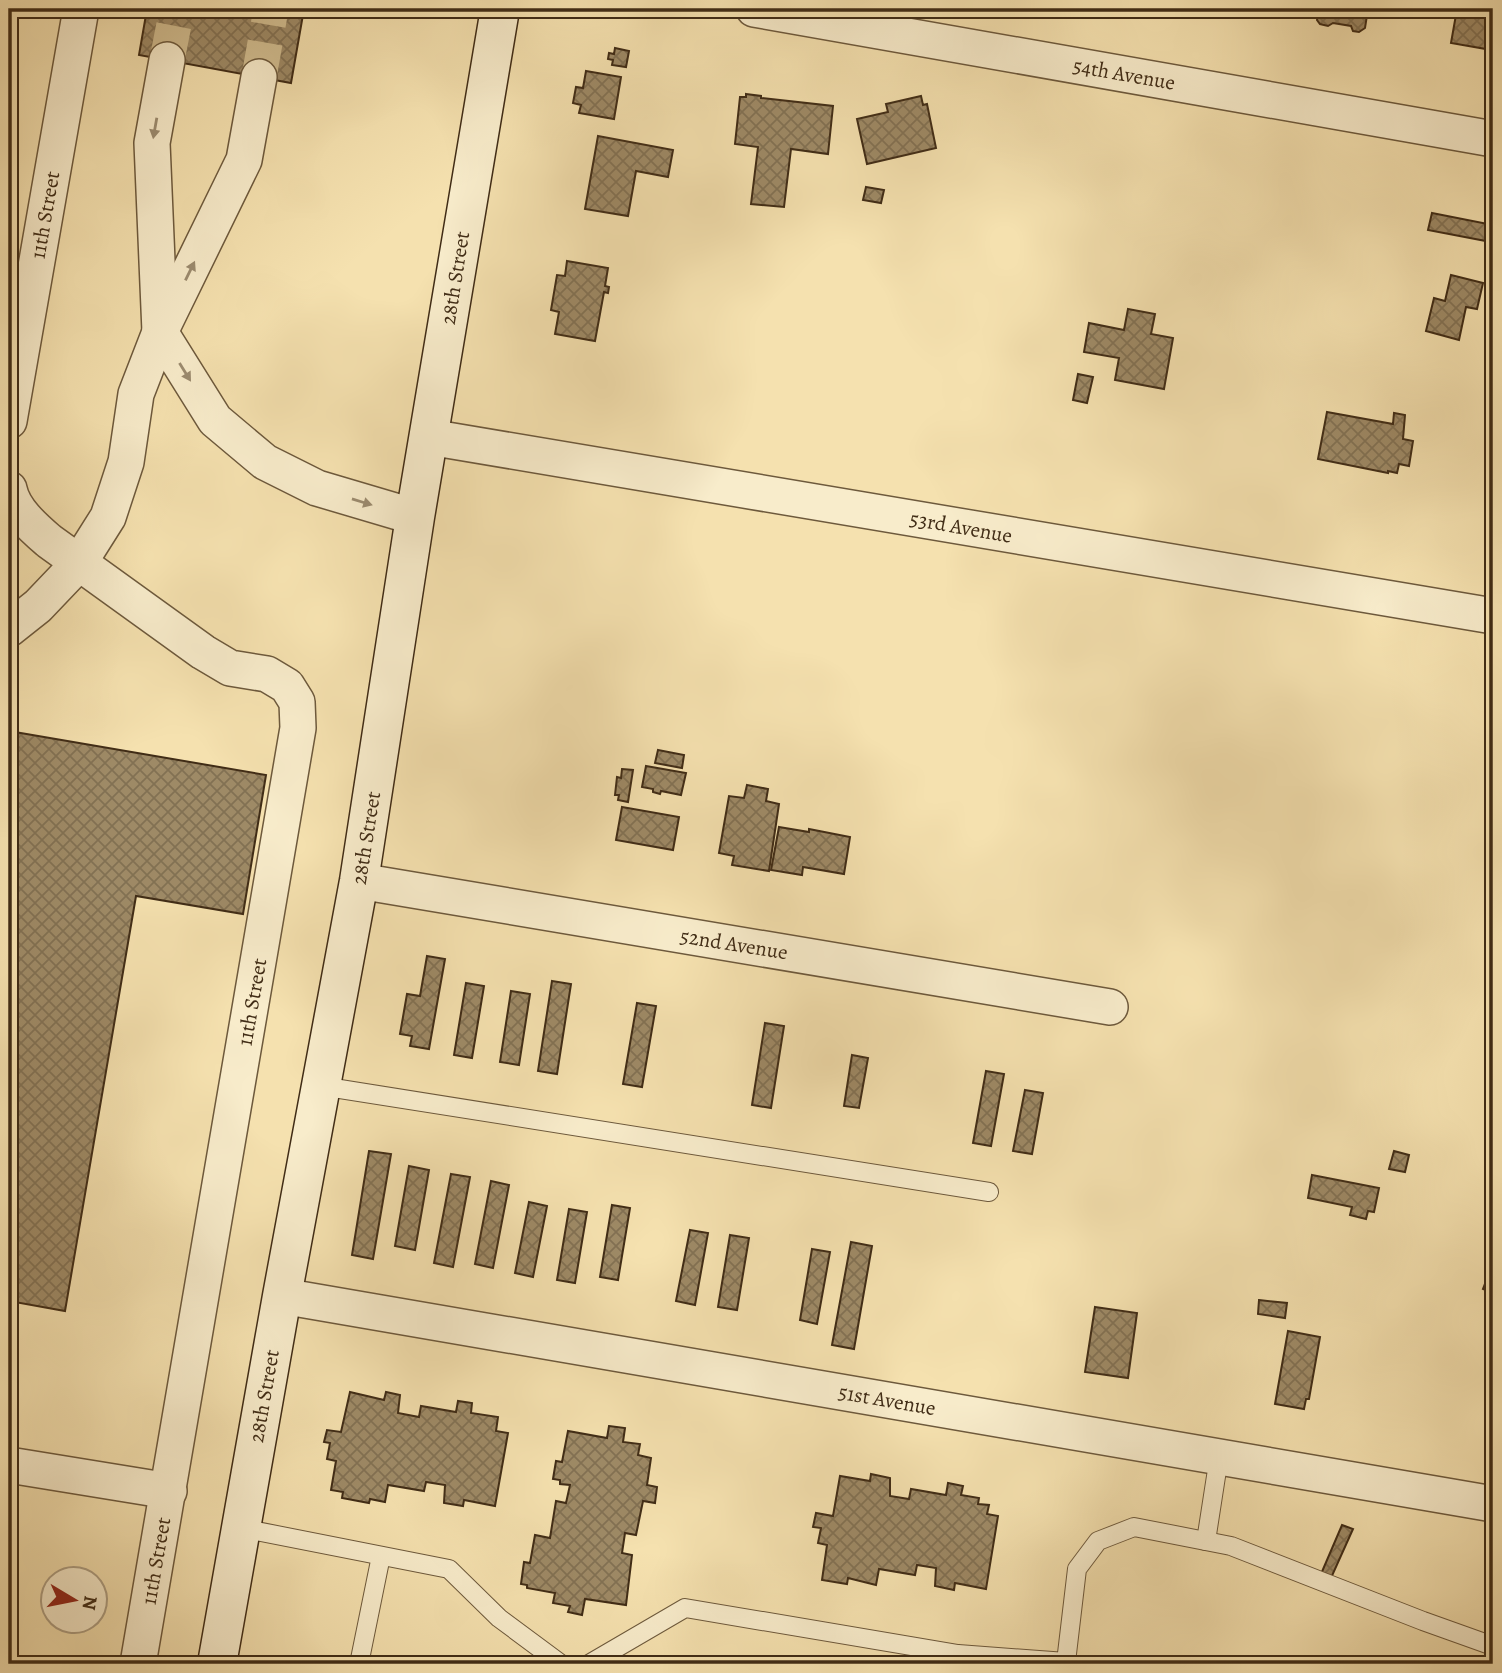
<svg xmlns="http://www.w3.org/2000/svg" width="1502" height="1673" viewBox="0 0 1502 1673" font-family="Alegreya,serif">
<style>
.building{fill:url(#building-cross-hatch);stroke:#402c16;stroke-width:2}
.lines{fill:none;stroke-linecap:round;stroke-linejoin:round}
.minor-tunnel{stroke:#d1bd90;stroke-width:35;stroke-dasharray:35 18;stroke-linecap:butt}
.service-casing{stroke:#6d593c;stroke-width:20}
.minor-casing{stroke:#6d593c;stroke-width:38}
.secondary-casing{stroke:#402c16;stroke-width:41}
.service{stroke:#f8eccb;stroke-width:18}
.minor{stroke:#f8eccb;stroke-width:35}
.secondary{stroke:#f8eccb;stroke-width:38}
.oneway{fill:#9c8c70}
.labels{text-anchor:middle;stroke-width:7;stroke-linejoin:round;paint-order:stroke}
.street-label{font-size:21px;fill:#402c16;stroke:#f8eccb}
</style>
<defs>
<pattern id="building-cross-hatch" width="8" height="8" patternUnits="userSpaceOnUse" patternTransform="scale(1.75)"><rect width="8" height="8" fill="#9e8a66"/><path d="M0 0l8 8M0 8l8-8" fill="none" stroke="#827153"/></pattern>
</defs>
<rect width="100%" height="100%" fill="#f5e1af"/>
<filter id="stains"><feTurbulence type="fractalNoise" baseFrequency=".00286" numOctaves="4"/><feColorMatrix values="0 0 0 0 .2 0 0 0 0 .09 0 0 0 0 .02 0 0 0 .5 -.17"/></filter>
<radialGradient id="worn" r=".72"><stop offset=".6" stop-color="#630" stop-opacity="0"/><stop offset="1" stop-color="#630" stop-opacity=".3"/></radialGradient>
<g class="building">
<polygon points="147,9 304,9 291,83 139,55"/>
<polygon points="1248,9 1286,9 1285,16"/>
<polygon points="1319,9 1368,9 1365,28 1359,32 1353,31 1351,26 1333,23 1328,26 1320,24 1317,20"/>
<polygon points="1457,9 1493,9 1493,47 1487,45 1486,49 1451,43"/>
<polygon points="615,48 629,51 626,67 612,65 613,60 608,59 609,53 614,54"/>
<polygon points="586,71 621,77 614,119 579,113 581,105 573,103 576,87 583,88"/>
<polygon points="746,94 761,96 761,98 833,106 828,154 791,149 784,207 751,204 758,147 735,144 740,97 746,97"/>
<polygon points="921,96 923,105 927,104 936,148 867,164 857,119 888,112 886,104"/>
<polygon points="598,136 673,150 668,177 636,171 628,216 585,209"/>
<polygon points="866,187 884,190 881,203 863,200"/>
<polygon points="1432,213 1493,225 1491,242 1428,230"/>
<polygon points="567,261 608,268 605,286 609,287 608,293 604,292 595,341 555,334 559,312 551,310 557,275 565,276"/>
<polygon points="1451,275 1483,283 1477,309 1466,307 1459,340 1426,331 1434,298 1445,301"/>
<polygon points="1128,309 1155,314 1151,334 1173,338 1164,389 1115,380 1119,358 1084,352 1089,323 1124,330"/>
<polygon points="1078,374 1093,377 1087,403 1073,400"/>
<polygon points="1489,394 1493,394 1493,427 1486,426"/>
<polygon points="1327,412 1393,424 1394,413 1405,415 1403,439 1413,441 1409,466 1399,464 1397,473 1388,471 1388,473 1318,459"/>
<polygon points="9,731 266,775 243,914 136,896 65,1311 9,1301"/>
<polygon points="658,750 684,755 682,768 655,763"/>
<polygon points="646,766 686,773 681,795 661,791 660,794 653,792 653,789 642,787"/>
<polygon points="622,769 633,770 628,802 618,800 619,795 615,795 617,777 621,778"/>
<polygon points="747,785 768,789 766,801 779,804 769,871 732,865 734,856 719,853 729,796 744,798"/>
<polygon points="622,807 679,817 673,850 616,840"/>
<polygon points="779,827 809,832 809,829 850,837 844,874 803,867 802,875 771,870"/>
<polygon points="427,956 445,959 429,1049 410,1046 412,1036 400,1034 407,994 420,996"/>
<polygon points="552,981 571,984 557,1074 538,1071"/>
<polygon points="466,983 484,986 472,1058 454,1055"/>
<polygon points="511,991 530,994 519,1065 500,1062"/>
<polygon points="637,1003 656,1006 642,1087 623,1084"/>
<polygon points="765,1023 784,1026 771,1108 752,1105"/>
<polygon points="852,1055 868,1058 859,1108 844,1106"/>
<polygon points="986,1071 1004,1074 991,1146 973,1143"/>
<polygon points="1025,1090 1043,1093 1032,1154 1013,1151"/>
<polygon points="369,1151 391,1154 373,1259 352,1255"/>
<polygon points="1394,1151 1409,1155 1405,1172 1389,1169"/>
<polygon points="409,1166 429,1170 415,1250 395,1246"/>
<polygon points="451,1174 470,1177 453,1267 434,1263"/>
<polygon points="1312,1175 1379,1188 1374,1212 1368,1211 1366,1219 1350,1215 1352,1207 1308,1198"/>
<polygon points="491,1181 509,1185 493,1268 475,1264"/>
<polygon points="529,1202 547,1206 533,1277 515,1273"/>
<polygon points="612,1205 630,1208 618,1280 600,1277"/>
<polygon points="569,1209 587,1212 575,1283 557,1280"/>
<polygon points="690,1230 708,1233 695,1305 676,1301"/>
<polygon points="730,1235 749,1238 737,1310 718,1307"/>
<polygon points="851,1242 872,1246 854,1349 832,1345"/>
<polygon points="812,1249 830,1252 817,1324 800,1320"/>
<polygon points="1493,1263 1493,1293 1483,1289"/>
<polygon points="1259,1300 1287,1303 1285,1318 1258,1314"/>
<polygon points="1095,1307 1137,1313 1128,1378 1085,1372"/>
<polygon points="1288,1331 1320,1337 1309,1399 1306,1399 1304,1409 1275,1404"/>
<polygon points="350,1392 384,1400 386,1392 400,1395 398,1413 419,1417 421,1406 456,1412 458,1401 472,1403 471,1413 498,1417 496,1431 508,1433 495,1506 464,1500 463,1506 444,1503 445,1485 426,1482 424,1491 388,1485 385,1502 370,1499 369,1503 342,1498 343,1492 331,1490 336,1461 327,1459 330,1443 324,1442 327,1430 341,1432"/>
<polygon points="609,1426 625,1428 623,1442 640,1444 638,1455 651,1458 647,1485 657,1487 655,1503 643,1501 636,1535 625,1533 622,1553 632,1555 626,1605 585,1599 582,1615 568,1612 570,1606 553,1603 555,1593 527,1588 527,1585 521,1584 524,1562 530,1563 535,1535 550,1538 556,1501 566,1503 570,1485 560,1484 560,1480 553,1479 556,1461 562,1462 568,1431 607,1438"/>
<polygon points="871,1474 890,1478 890,1496 909,1499 911,1489 946,1495 948,1483 963,1486 961,1495 979,1498 978,1504 989,1505 987,1514 998,1516 986,1589 955,1583 954,1590 935,1586 936,1568 917,1565 915,1575 879,1569 876,1585 848,1578 847,1584 822,1580 827,1545 818,1543 821,1528 813,1527 816,1513 833,1516 840,1476 870,1481"/>
<polygon points="1342,1525 1353,1529 1331,1578 1321,1574"/>
</g>
<g class="lines">
<g class="minor-tunnel">
<polyline points="167,60 177,9"/>
<polyline points="259,77 271,9"/>
</g>
<g class="service-casing">
<g id="service">
<polyline points="321,1086 989,1192"/>
<polyline points="241,1528 449,1569 499,1618 561,1664"/>
<polyline points="1206,1541 1219,1457"/>
<polyline points="359,1664 381,1556"/>
<polyline points="589,1664 685,1608 958,1654 1066,1662 1077,1569 1098,1541 1134,1527 1231,1546 1423,1621 1493,1646"/>
</g>
</g>
<g class="minor-casing">
<g id="minor">
<polyline points="754,9 1493,139"/>
<polyline points="167,60 152,143 160,332 215,420 265,462 317,488 415,517"/>
<polyline points="9,421 81,9"/>
<polyline points="429,437 1493,616"/>
<path d="M 9,489 C 13,510 34,528 49,541 L 203,652 L 230,668 L 267,674 L 287,686 L 297,702 L 298,728 L 138,1664"/>
<polyline points="9,629 38,606 79,563 108,517 126,462 136,394 160,332 244,160 259,77"/>
<polyline points="359,881 1110,1007"/>
<polyline points="282,1296 1493,1504"/>
<polyline points="9,1465 169,1491"/>
</g>
</g>
<g class="secondary-casing">
<polyline id="secondary" points="217,1664 282,1296 359,881 415,517 500,9"/>
</g>
<use href="#service" class="service"/>
<use href="#minor" class="minor"/>
<use href="#secondary" class="secondary"/>
</g>
<defs><path id="oneway-solid" d="M-6-.8H1V-3.2L6.5 0L1 3.2V.8H-6Z" transform="scale(1.75)"/></defs>
<g class="oneway">
<use href="#oneway-solid" transform="translate(155 128) rotate(100)"/>
<use href="#oneway-solid" transform="translate(190 271) rotate(-64)"/>
<use href="#oneway-solid" transform="translate(185 372) rotate(58)"/>
<use href="#oneway-solid" transform="translate(362 502) rotate(17)"/>
</g>
<g class="labels">
<g class="street-label">
<text transform="translate(1124 74) rotate(10)" y="7">54th Avenue</text>
<text transform="translate(45 215) rotate(-80)" y="7">11th Street</text>
<text transform="translate(455 278) rotate(-81)" y="7">28th Street</text>
<text transform="translate(961 527) rotate(10)" y="7">53rd Avenue</text>
<text transform="translate(366 838) rotate(-81)" y="7">28th Street</text>
<text transform="translate(734 944) rotate(9)" y="7">52nd Avenue</text>
<text transform="translate(252 1002) rotate(-80)" y="7">11th Street</text>
<text transform="translate(264 1396) rotate(-80)" y="7">28th Street</text>
<text transform="translate(887 1400) rotate(10)" y="7">51st Avenue</text>
<text transform="translate(156 1561) rotate(-80)" y="7">11th Street</text>
</g>
</g>
<rect width="1502" height="1673" fill="none" stroke="#f5e1af" stroke-width="35"/>
<rect x="10" y="10" width="1481" height="1652" fill="none" stroke="#402c16" stroke-width="3.5"/>
<rect x="18" y="18" width="1467" height="1638" fill="none" stroke="#402c16" stroke-width="2"/>
<g transform="translate(74 1600) rotate(100)"><circle r="33" fill="#f8eccb" stroke="#ae9f83" stroke-width="2"/>
<path d="M0-5L12 26L0 18L-12 26Z" fill="#8f2418"/>
<text y="-10" font-size="19" font-weight="bold" text-anchor="middle" fill="#402c16">N</text>
</g>
<rect width="100%" height="100%" filter="url(#stains)"/>
<rect width="100%" height="100%" fill="url(#worn)"/>
</svg>
